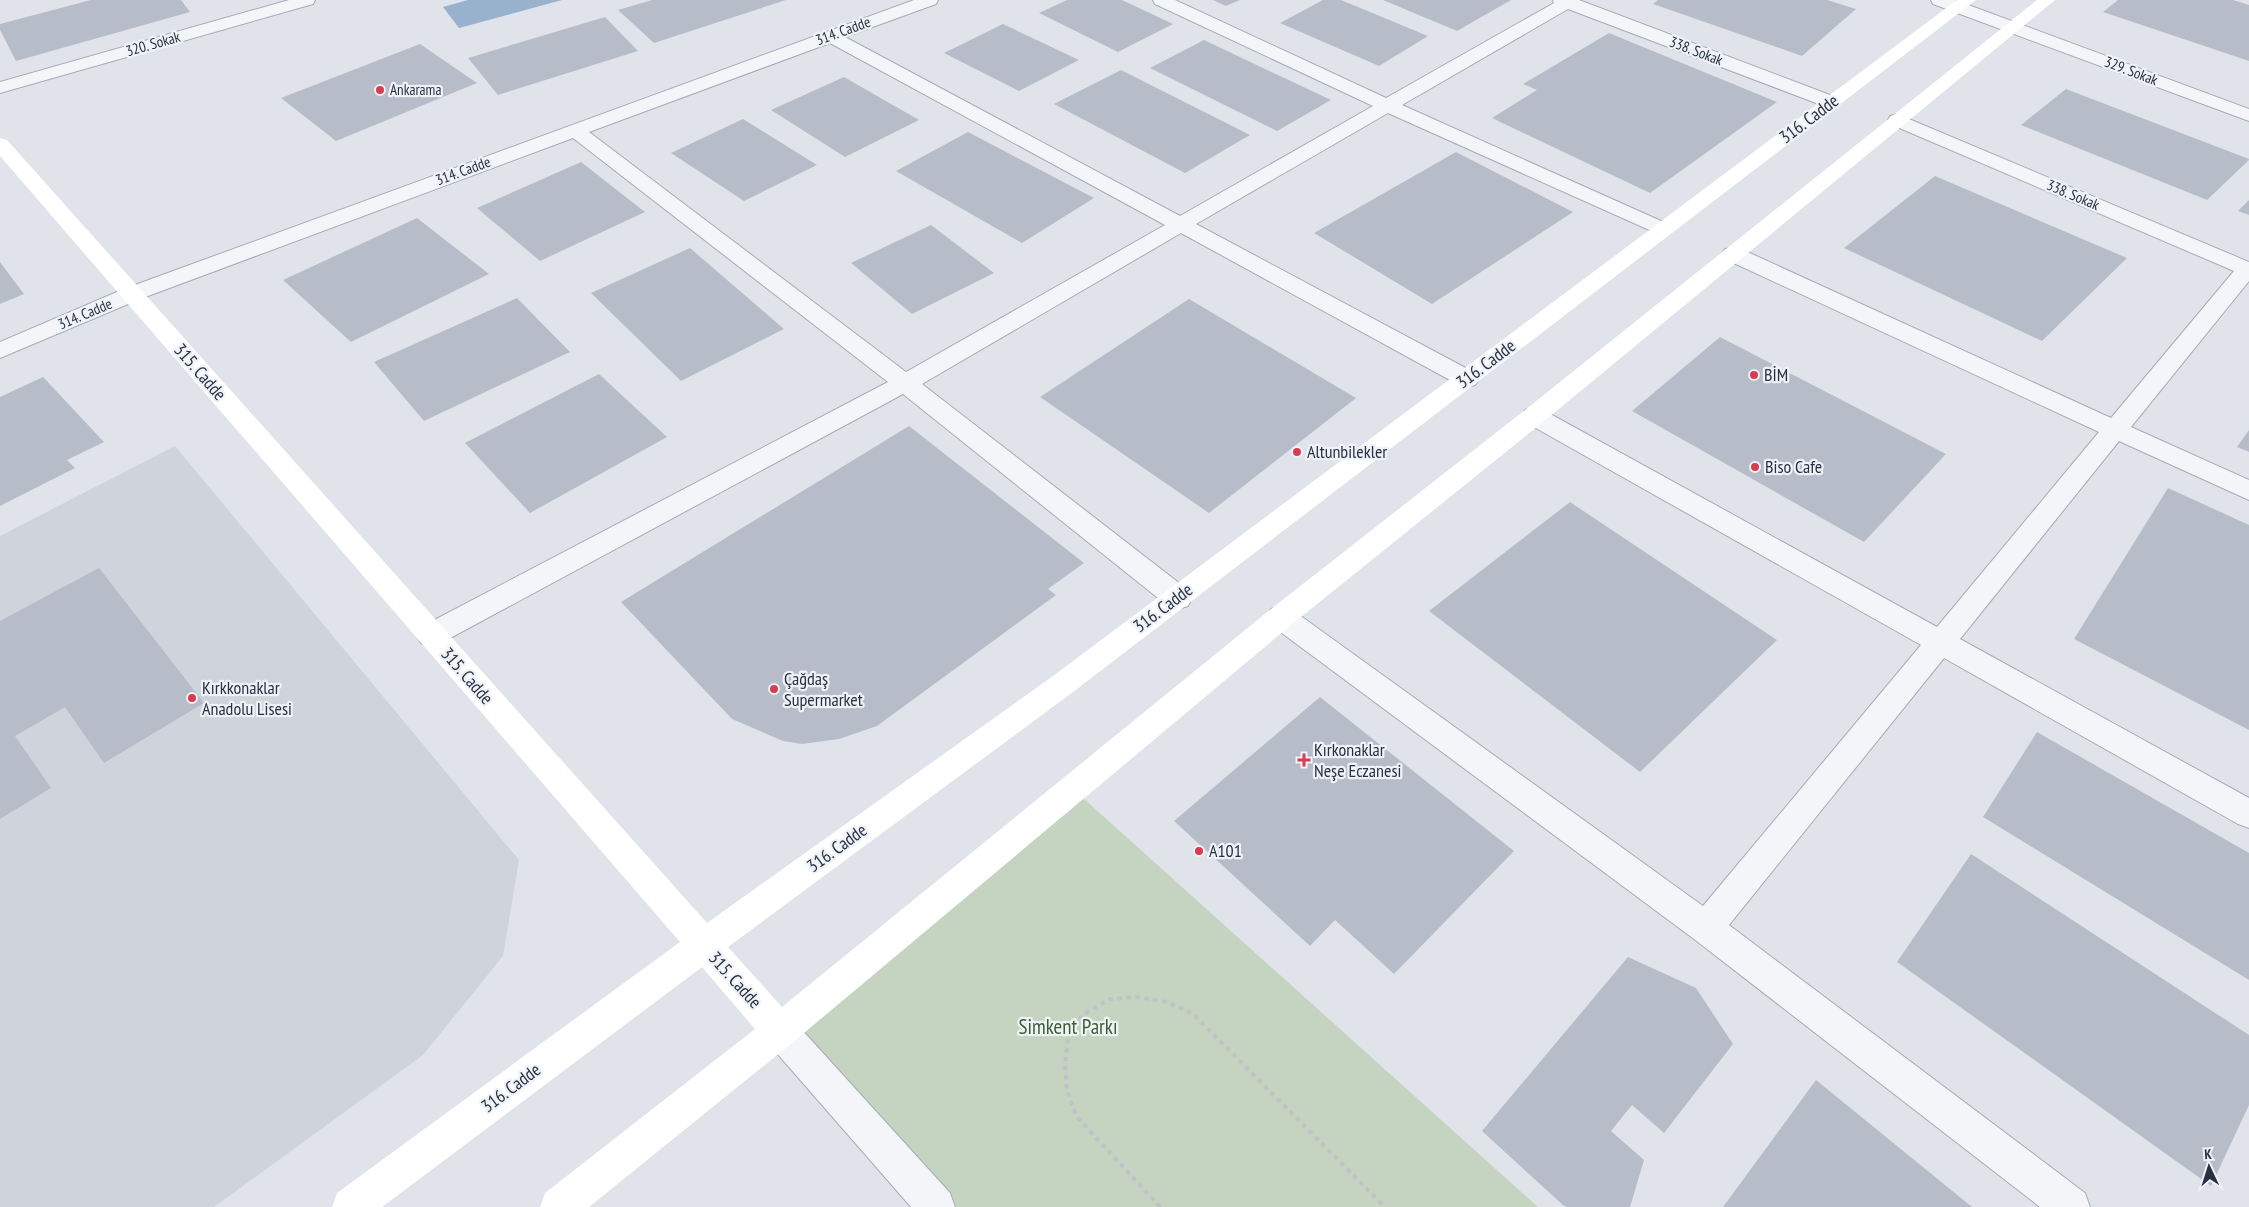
<svg xmlns="http://www.w3.org/2000/svg" width="2249" height="1207" viewBox="0 0 2249 1207" font-family="'PT Sans Narrow',sans-serif">
<style>
.built{fill:#ced3dc}
.green{fill:#c5d4c0}
.water{fill:#98b1cd}
.building{fill:#b7bdc8}
.lines{fill:none;stroke-linecap:round;stroke-linejoin:round}
.street-casing{stroke:#a5abb5;stroke-width:2}
.path{stroke:#bec2c9;stroke-width:4;stroke-dasharray:4.5 4.5;stroke-linecap:butt}
.street{fill:#f3f5f8;fill-rule:evenodd}
.secondary{fill:#fff;fill-rule:evenodd}
.poi-dot{fill:#d83c51;stroke:#eff3f7;stroke-width:2}
.labels{text-anchor:middle;stroke-width:4.5;stroke-linejoin:round;paint-order:stroke}
.far-street-label{font-size:15px;fill:#273143;stroke:#eff3f7}
.far-poi-label{font-size:15px;fill:#273143;stroke:#eff3f7;text-anchor:start}
.street-label{font-size:18px;fill:#273143;stroke:#eff3f7}
.poi-label{font-size:18px;fill:#273143;stroke:#eff3f7;text-anchor:start}
.near-park-label{font-size:21px;fill:#3b5f33;stroke:#eff3f7}
</style>
<rect width="100%" height="100%" fill="#e0e4ea"/>
<polygon class="built" points="175,446 519,860 503,956 423,1055 214,1207 0,1207 0,536"/>
<polygon class="green" points="1073,789 1538,1207 936,1207 780,1031"/>
<polygon class="water" points="468,0 562,0 459,28 443,7"/>
<g class="building">
<polygon points="91,0 181,0 190,12 16,61 0,30 0,24"/>
<polygon points="652,0 786,0 654,43 618,10"/>
<polygon points="1067,0 1122,0 1173,24 1118,52 1039,13"/>
<polygon points="1213,0 1240,0 1226,6"/>
<polygon points="1323,0 1341,0 1428,36 1379,66 1280,23"/>
<polygon points="1383,0 1511,0 1457,31"/>
<polygon points="1658,0 1827,0 1856,9 1802,56 1653,4"/>
<polygon points="2118,0 2233,0 2249,5 2249,61 2103,12"/>
<polygon points="605,17 638,51 498,95 468,58"/>
<polygon points="1003,24 1079,60 1019,91 944,53"/>
<polygon points="1609,33 1777,102 1650,193 1492,118 1537,90 1523,84"/>
<polygon points="1204,40 1331,100 1277,131 1150,68"/>
<polygon points="420,44 477,83 336,141 281,98"/>
<polygon points="1121,70 1250,135 1185,173 1054,104"/>
<polygon points="844,77 919,120 845,157 771,110"/>
<polygon points="2066,89 2249,159 2249,160 2207,200 2021,125"/>
<polygon points="743,119 817,165 744,201 671,153"/>
<polygon points="968,132 1094,198 1022,243 896,171"/>
<polygon points="1456,152 1573,212 1432,304 1314,233"/>
<polygon points="581,162 645,212 540,261 477,208"/>
<polygon points="1935,176 2127,258 2042,341 1844,248"/>
<polygon points="2249,200 2249,215 2238,211"/>
<polygon points="417,218 489,274 351,342 283,280"/>
<polygon points="931,225 994,273 912,314 851,263"/>
<polygon points="690,248 784,329 681,381 591,293"/>
<polygon points="0,262 24,294 0,304"/>
<polygon points="517,298 570,352 424,421 374,362"/>
<polygon points="1189,299 1356,398 1209,513 1040,397"/>
<polygon points="1720,337 1946,454 1864,542 1632,411"/>
<polygon points="599,374 667,437 530,513 465,443"/>
<polygon points="43,377 104,442 67,460 75,468 0,506 0,397"/>
<polygon points="909,426 1084,563 1048,589 1056,595 877,726 839,739 802,744 783,741 732,719 621,602"/>
<polygon points="2249,430 2249,452 2237,447"/>
<polygon points="2168,488 2249,525 2249,730 2074,639"/>
<polygon points="1570,502 1777,640 1640,772 1429,611"/>
<polygon points="99,568 204,703 104,763 65,707 15,736 51,788 0,819 0,621"/>
<polygon points="1320,697 1514,851 1394,974 1335,920 1310,946 1174,821"/>
<polygon points="2037,732 2249,853 2249,980 1983,817"/>
<polygon points="1971,854 2249,1035 2249,1105 2211,1186 1897,962"/>
<polygon points="1628,957 1696,988 1733,1044 1664,1133 1632,1105 1611,1131 1644,1160 1630,1207 1568,1207 1564,1206 1482,1131"/>
<polygon points="1816,1080 1972,1207 1723,1207"/>
</g>
<g class="lines">
<g class="street-casing">
<g id="street">
<polygon points="289,0 315,0 313,4 0,93 0,82"/>
<path d="M 914,0 L 938,0 L 936,4 L 845,37 L 1180,216 L 1373,106 L 1155,4 L 1153,0 L 1175,0 L 1386,98 L 1554,3 L 1553,0 L 1579,0 L 1838,98 L 1840,102 L 1838,106 L 1831,108 L 1824,106 L 1568,9 L 1402,105 L 1670,225 L 1673,229 L 1670,233 L 1663,235 L 1656,233 L 1388,113 L 1196,224 L 1475,373 L 1479,379 L 1475,385 L 1467,387 L 1459,385 L 1181,233 L 922,384 L 1188,590 L 1192,598 L 1188,606 L 1178,609 L 1168,606 L 903,394 L 441,643 L 431,646 L 421,643 L 417,635 L 421,627 L 888,382 L 573,138 L 140,299 L 0,358 L 0,342 L 124,289 ZM 830,43 L 1165,225 L 906,372 L 589,132 Z"/>
<polygon points="1931,0 1955,0 2249,109 2249,121 1933,4"/>
<polygon points="1897,114 2249,262 2249,281 2131,427 2249,480 2249,500 2119,441 1960,639 2249,798 2249,828 2238,824 1944,658 1729,925 2085,1193 2090,1207 2040,1207 1694,939 1271,625 1267,617 1271,609 1281,606 1291,609 1703,906 1921,645 1525,422 1522,416 1525,410 1534,408 1543,410 1937,627 2099,432 1725,259 1722,254 1725,249 1733,248 1741,249 2111,418 2234,271 1890,124 1888,120 1890,116"/>
<polygon points="780,1014 792,1019 950,1193 955,1207 911,1207 768,1043 762,1031 768,1019"/>
</g>
</g>
<polyline class="path" points="1160,1207 1077,1117 1067,1091 1065,1065 1068,1039 1082,1015 1110,999 1139,997 1167,1002 1193,1014 1385,1207"/>
<use href="#street" class="street"/>
<polygon class="secondary" points="1957,0 1976,0 1073,692 728,947 782,1007 1271,609 1525,410 2037,0 2055,0 1543,422 1291,625 792,1043 589,1207 540,1207 545,1193 755,1029 702,967 382,1207 332,1207 337,1193 680,942 0,156 0,138 7,140 707,923 1053,676"/>
</g>
<g class="poi-dot">
<circle cx="380" cy="90" r="5"/>
<circle cx="1754" cy="375" r="5"/>
<circle cx="1297" cy="452" r="5"/>
<circle cx="1755" cy="467" r="5"/>
<circle cx="774" cy="689" r="5"/>
<circle cx="192" cy="698" r="5"/>
<path d="M1301.5 752.5h5v5h5v5h-5v5h-5v-5h-5v-5h5z"/>
<circle cx="1199" cy="851" r="5"/>
</g>
<g class="labels">
<g class="far-street-label">
<text transform="translate(843 31) rotate(-20)" y="5">314. Cadde</text>
<text transform="translate(153 44) rotate(-16)" y="5">320. Sokak</text>
<text transform="translate(1696 51) rotate(21)" y="5">338. Sokak</text>
<text transform="translate(2131 71) rotate(21)" y="5">329. Sokak</text>
<text transform="translate(463 171) rotate(-20)" y="5">314. Cadde</text>
<text transform="translate(2073 195) rotate(23)" y="5">338. Sokak</text>
<text transform="translate(85 314) rotate(-23)" y="5">314. Cadde</text>
</g>
<g class="far-poi-label">
<text x="390" y="95">Ankarama</text>
</g>
<g class="street-label">
<text transform="translate(1809 119) rotate(-37)" y="6">316. Cadde</text>
<text transform="translate(1486 364) rotate(-37)" y="6">316. Cadde</text>
<text transform="translate(200 372) rotate(49)" y="6">315. Cadde</text>
<text transform="translate(1163 608) rotate(-37)" y="6">316. Cadde</text>
<text transform="translate(467 676) rotate(49)" y="6">315. Cadde</text>
<text transform="translate(837 848) rotate(-36)" y="6">316. Cadde</text>
<text transform="translate(735 980) rotate(48)" y="6">315. Cadde</text>
<text transform="translate(511 1088) rotate(-37)" y="6">316. Cadde</text>
</g>
<g class="poi-label">
<text x="1764" y="381">BİM</text>
<text x="1307" y="458">Altunbilekler</text>
<text x="1765" y="473">Biso Cafe</text>
<text x="784" y="685">Çağdaş<tspan x="784" dy="21">Supermarket</tspan></text>
<text x="202" y="694">Kırkkonaklar<tspan x="202" dy="21">Anadolu Lisesi</tspan></text>
<text x="1314" y="756">Kırkonaklar<tspan x="1314" dy="21">Neşe Eczanesi</tspan></text>
<text x="1209" y="857">A101</text>
</g>
<g class="near-park-label">
<text x="1068" y="1034">Simkent Parkı</text>
</g>
</g>
<g transform="translate(2209 1167) rotate(356)" stroke="#eff3f7" stroke-width="4" paint-order="stroke">
<path d="M0-4L9 19L0 12L-9 19Z" fill="#273143"/>
<text y="-8" font-size="14" font-weight="bold" text-anchor="middle" fill="#273143">K</text>
</g>
</svg>
